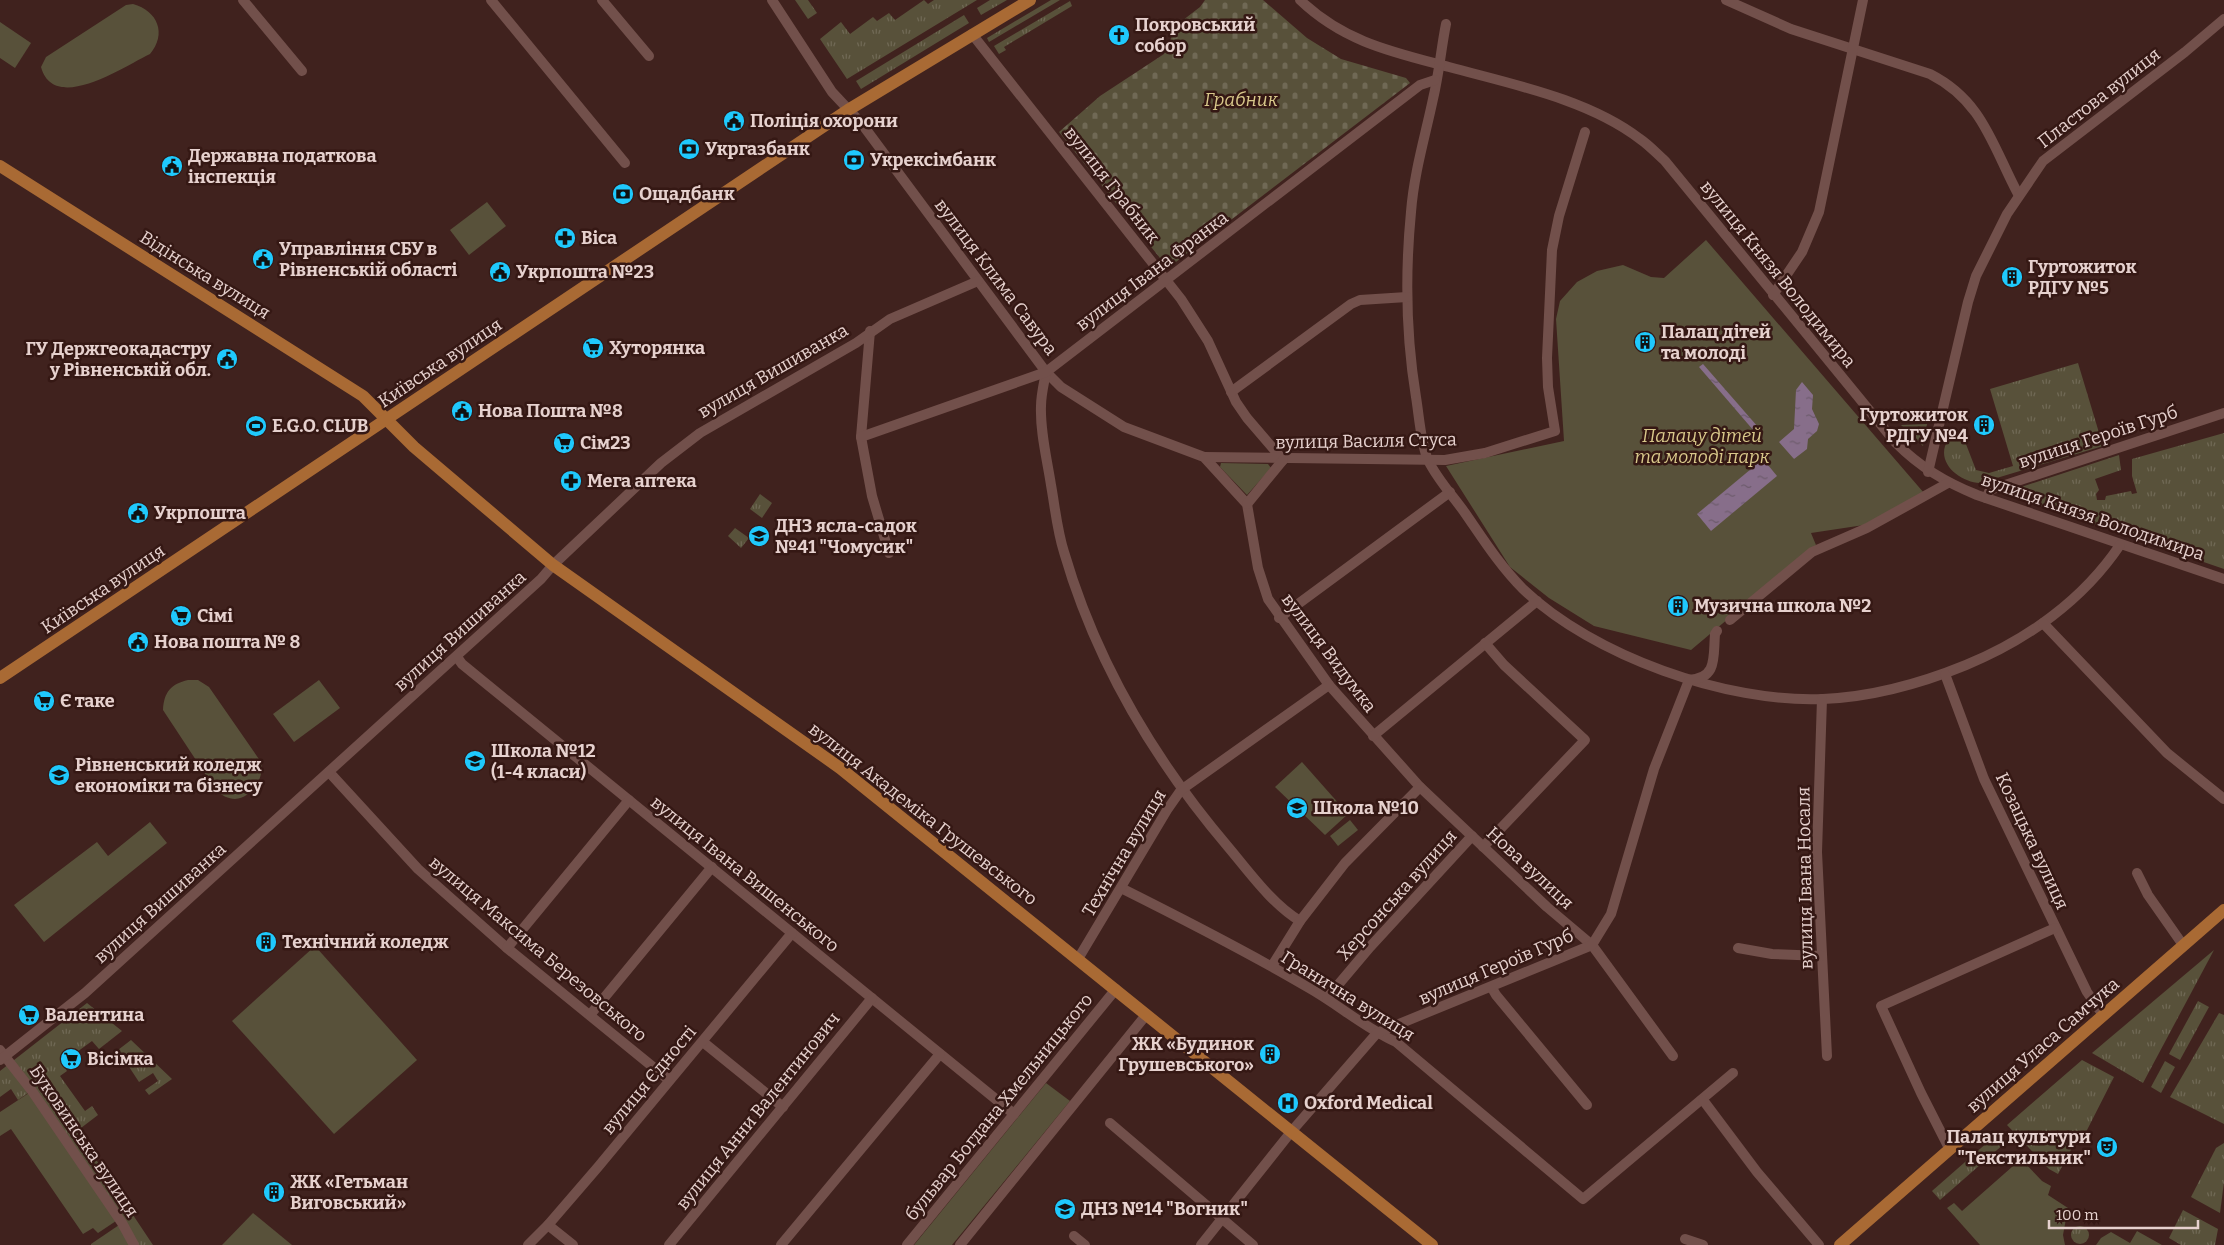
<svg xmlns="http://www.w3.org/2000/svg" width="2224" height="1245" viewBox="0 0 2224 1245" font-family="Bitter,serif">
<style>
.grass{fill:url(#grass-tufts)}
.cemetery{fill:url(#cemetery-stones)}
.green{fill:#58513a}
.water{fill:url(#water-ripples)}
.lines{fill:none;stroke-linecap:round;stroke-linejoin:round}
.minor{stroke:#72504b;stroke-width:10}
.major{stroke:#a96a34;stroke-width:12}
.labels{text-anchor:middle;stroke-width:5;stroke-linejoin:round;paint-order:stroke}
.poi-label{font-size:18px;font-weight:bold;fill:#e6d1ce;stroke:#351814;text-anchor:start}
.street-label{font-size:18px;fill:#e6d1ce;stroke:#351814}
.park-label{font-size:18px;font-style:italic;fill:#d9c98b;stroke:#351814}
</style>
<defs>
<pattern id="grass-tufts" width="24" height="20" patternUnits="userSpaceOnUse" patternTransform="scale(1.25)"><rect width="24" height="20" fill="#58513a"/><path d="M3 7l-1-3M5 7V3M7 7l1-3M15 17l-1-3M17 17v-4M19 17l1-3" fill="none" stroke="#706955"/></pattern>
<pattern id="cemetery-stones" width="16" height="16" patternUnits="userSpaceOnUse" patternTransform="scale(1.25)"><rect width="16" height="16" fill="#58513a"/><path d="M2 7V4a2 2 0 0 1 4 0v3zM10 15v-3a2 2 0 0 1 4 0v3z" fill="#706955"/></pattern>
<pattern id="water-ripples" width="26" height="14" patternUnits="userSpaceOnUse" patternTransform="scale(1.25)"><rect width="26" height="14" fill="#876e8a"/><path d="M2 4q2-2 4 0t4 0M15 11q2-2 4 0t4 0" fill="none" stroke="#6d5b6c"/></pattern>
</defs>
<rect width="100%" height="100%" fill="#40221e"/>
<g class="grass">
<polygon points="795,0 808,0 817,13 808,19"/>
<polygon points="924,0 928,4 934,0 977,0 847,79 820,39 841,22 850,34 873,17 877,21 889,13 895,20"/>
<polygon points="990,0 1007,0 981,15 977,8"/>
<polygon points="1051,0 1060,0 989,42 987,38"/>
<polygon points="1070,1 1072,6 1004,47 1006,50 999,54 994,46"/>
<polygon points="964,15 969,23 861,89 856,81"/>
<path d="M 2078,363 L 2103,446 L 1980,483 C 1960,482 1934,462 1948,440 L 1959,436 L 1964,439 L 1976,470 L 1989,473 L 2013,466 L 1990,389 Z"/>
<polygon points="1927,424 1923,446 1901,425"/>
<polygon points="2224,433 2224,569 2003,493 2119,455 2121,470 2095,479 2099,490 2096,494 2097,500 2105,500 2106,496 2131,491 2132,494 2137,493 2132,476 2132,459"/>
<polygon points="760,494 772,503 762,518 750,509"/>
<polygon points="735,528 749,538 741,548 728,536"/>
<polygon points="2214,950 2143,1083 2092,1053"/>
<polygon points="2198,1001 2209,1007 2180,1060 2169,1054"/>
<polygon points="87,1003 122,1031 99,1049 92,1041 62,1063 67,1071 60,1076 85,1111 92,1106 98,1115 77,1131 153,1245 134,1245 31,1091 18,1100 11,1089 0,1097 0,1071"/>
<polygon points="2219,1013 2224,1015 2224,1124 2170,1097"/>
<polygon points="131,1040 172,1079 149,1095 145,1090 158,1081 153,1073 139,1082 118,1050"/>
<polygon points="2082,1060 2114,1077 2086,1132 2081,1131 2058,1174 2049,1169 2007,1125"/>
<polygon points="2165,1061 2175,1067 2161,1093 2151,1087"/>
<polygon points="1997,1134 2005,1143 1940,1200 1932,1191"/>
<polygon points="2224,1143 2224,1182 2220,1213 2191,1197 2216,1148"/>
<polygon points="2183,1210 2218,1229 2215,1245 2181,1245 2169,1238"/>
<circle cx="2080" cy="1235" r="9"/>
</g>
<polygon class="cemetery" points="1205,0 1263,0 1307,38 1341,59 1406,78 1410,83 1168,268 1059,132 1100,96 1164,54 1169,45 1174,27 1200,7"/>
<g class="green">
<path d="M 133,4 C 158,11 167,34 150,54 C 123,67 54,114 41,67 L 46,57 L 126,5 Z"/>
<polygon points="0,22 31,43 15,68 0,58"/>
<polygon points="487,202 506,226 469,255 450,230"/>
<polygon points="1706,240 1924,493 1864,525 1811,533 1816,545 1691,650 1594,626 1549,598 1510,567 1446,466 1564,441 1556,319 1560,301 1577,282 1597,271 1623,265 1651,277 1664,278"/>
<polygon points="1221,463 1268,464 1271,468 1247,495 1220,467"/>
<path d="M 188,680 L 198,680 L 209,687 L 261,762 C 265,777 252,798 235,799 C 228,799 222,795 217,792 L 163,710 C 164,692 171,684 188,680 Z"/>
<polygon points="319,680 340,708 294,742 273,714"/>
<polygon points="1302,762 1348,814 1325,835 1275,787"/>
<polygon points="1350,820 1358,830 1338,846 1330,836"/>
<polygon points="150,822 167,843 44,942 14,905 97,842 108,856"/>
<polygon points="315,946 417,1060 334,1134 232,1021"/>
<polygon points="1046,1083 1070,1101 952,1245 914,1245"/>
<polygon points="32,1091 119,1219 98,1233 93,1228 83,1234 11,1129 0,1136 0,1112"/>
<polygon points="2021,1159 2042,1181 2051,1186 2048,1195 2068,1208 2063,1235 2065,1245 1980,1245 1947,1208 1954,1203 1962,1211"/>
<polygon points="253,1213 292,1245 222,1245"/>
<polygon points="122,1223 134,1245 91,1245 91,1244"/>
<polygon points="2137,1231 2162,1245 2096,1245 2101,1238 2111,1232 2130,1243"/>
</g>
<g class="water">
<polygon points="1703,364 1758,427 1754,431 1699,367"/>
<polygon points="1802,382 1813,395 1812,409 1819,424 1817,431 1808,439 1807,449 1794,459 1779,442 1794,429 1796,390"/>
<polygon points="1763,459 1777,476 1711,531 1697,514"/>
</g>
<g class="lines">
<g class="minor">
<polyline points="243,0 302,71"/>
<polyline points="491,0 625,163"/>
<polyline points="602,0 649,56"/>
<polyline points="772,0 832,92 862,124 1046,372 1061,387 1124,427 1204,457 1247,504 1258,568 1268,599 1329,685 1420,787 1547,907 1592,945 1673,1056"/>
<path d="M 1300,0 C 1344,42 1392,52 1449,67 C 1511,84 1588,99 1640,139 C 1649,145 1657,154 1665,161 L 1896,443 C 1920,467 1945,482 1977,495 L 2224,579"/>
<path d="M 1726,0 L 1791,29 L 1930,74 C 1983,101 1992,145 2018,194"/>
<path d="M 1446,24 C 1441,49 1439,74 1433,99 C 1425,137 1414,173 1411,212 C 1405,274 1406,336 1416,397 C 1419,415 1421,445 1428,460 C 1437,479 1453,496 1465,513 C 1483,539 1500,566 1523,589 C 1593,656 1726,703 1823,699 C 1871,697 1922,683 1966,665 C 2027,640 2083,600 2120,545"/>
<polyline points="972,34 1181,299 1208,341 1236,402 1247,418 1283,460"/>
<polyline points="1773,295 1802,252 1819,212 1863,0"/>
<polyline points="870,331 861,437 872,496 889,553"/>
<path d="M 1046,372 C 1044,383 1041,395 1041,406 C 1040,432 1047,459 1051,485 C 1055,507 1057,530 1064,552 C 1096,662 1155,761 1229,848 C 1250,873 1272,904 1300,921"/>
<polyline points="1231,392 1351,304 1360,300 1407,297"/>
<polyline points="861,437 1046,372 1420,85 1435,80"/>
<polyline points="1204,457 1445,460 1485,453 1555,431 1548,387 1547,358 1552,250 1559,216 1585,132"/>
<polyline points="1928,472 1968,302 1976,276 2007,214 2043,161 2185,52 2224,19"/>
<polyline points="1986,498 1990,490 2224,413"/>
<polyline points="1247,504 1283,460"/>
<polyline points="1279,618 1450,492"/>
<polyline points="1730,620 1812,552 1867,528 1948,483"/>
<polyline points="2043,623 2167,753 2224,799"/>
<polyline points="457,657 462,664 1014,1114"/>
<polyline points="1945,674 1984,779 2087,992 2103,1015"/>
<polyline points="1822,699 1817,852 1827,1056"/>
<polyline points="1373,736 1537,601"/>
<polyline points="329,772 418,869 507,948 669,1080"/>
<polyline points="1483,847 1585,740 1504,665 1485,643"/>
<polyline points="2137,873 2148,895 2183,945"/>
<path d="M 1121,888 C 1185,920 1248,952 1309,988 C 1339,1005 1365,1028 1396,1042 L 1583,1199 L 1733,1073"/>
<polyline points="507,948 629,800"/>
<polyline points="1738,948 1772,954 1822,956"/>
<polyline points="1078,959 1167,810 1181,790 1329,685"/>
<polyline points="1272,966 1300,921 1345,863 1420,787"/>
<polyline points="1492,988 1496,995 1587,1105"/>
<polyline points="1327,998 1370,947 1472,836"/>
<polyline points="590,1015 712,867"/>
<polyline points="703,1042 783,1107"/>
<polyline points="0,1050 32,1091 122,1223 134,1245"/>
<polyline points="0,1060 85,993 541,579 553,565 661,463 700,433 856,343 890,319 978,281"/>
<polyline points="1703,1100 1757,1172 1819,1245"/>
<polyline points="1110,1123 1253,1245"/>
<polyline points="1950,1150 1921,1093 1881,1006 2055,928"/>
<polyline points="548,1225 573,1245"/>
<polyline points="1074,1236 1085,1245"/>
<polyline points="1685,1239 1703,1245"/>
<polyline points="528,1245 548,1225 598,1167 792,933"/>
<polyline points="669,1245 872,998"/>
<polyline points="781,1245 940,1054"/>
<polyline points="907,1245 1116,989"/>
<polyline points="960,1245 1146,1015"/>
<path d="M 1201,1245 L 1291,1132 L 1377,1033 L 1592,945 L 1611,914 L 1654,769 L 1689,680 C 1718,678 1713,657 1715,634 L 1717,631"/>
</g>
<g class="major">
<polyline points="0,166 363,396 414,447 553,565 840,768 1432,1245"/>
<polyline points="0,678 848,110 1030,0"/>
<polyline points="1840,1245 2224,910"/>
</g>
</g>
<defs>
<g id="church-disc" transform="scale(1.125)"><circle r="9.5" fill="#1fc9fd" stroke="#351814"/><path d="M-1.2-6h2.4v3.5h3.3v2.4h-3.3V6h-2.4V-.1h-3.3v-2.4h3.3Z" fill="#111"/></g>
<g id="civic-disc" transform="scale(1.125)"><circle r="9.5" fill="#1fc9fd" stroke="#351814"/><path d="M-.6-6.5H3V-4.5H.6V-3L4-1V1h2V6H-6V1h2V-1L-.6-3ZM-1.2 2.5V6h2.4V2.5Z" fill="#111"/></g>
<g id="bank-disc" transform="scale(1.125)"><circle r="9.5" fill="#1fc9fd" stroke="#351814"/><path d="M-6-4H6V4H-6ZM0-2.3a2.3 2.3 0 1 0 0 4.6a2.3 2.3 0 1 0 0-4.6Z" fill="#111"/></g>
<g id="pharmacy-disc" transform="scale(1.125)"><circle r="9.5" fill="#1fc9fd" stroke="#351814"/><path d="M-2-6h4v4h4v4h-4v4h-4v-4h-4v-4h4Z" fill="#111"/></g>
<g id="building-disc" transform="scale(1.125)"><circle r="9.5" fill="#1fc9fd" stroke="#351814"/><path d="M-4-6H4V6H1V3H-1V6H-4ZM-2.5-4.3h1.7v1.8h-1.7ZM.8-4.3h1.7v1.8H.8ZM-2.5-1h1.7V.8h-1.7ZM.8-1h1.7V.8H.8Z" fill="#111"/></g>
<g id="supermarket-disc" transform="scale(1.125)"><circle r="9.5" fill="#1fc9fd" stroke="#351814"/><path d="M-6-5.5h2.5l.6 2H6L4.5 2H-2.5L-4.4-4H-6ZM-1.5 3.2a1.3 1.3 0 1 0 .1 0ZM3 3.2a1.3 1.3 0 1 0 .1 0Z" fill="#111"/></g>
<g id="stadium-disc" transform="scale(1.125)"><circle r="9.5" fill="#1fc9fd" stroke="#351814"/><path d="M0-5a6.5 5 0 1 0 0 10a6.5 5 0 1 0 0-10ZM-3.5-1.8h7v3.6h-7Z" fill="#111"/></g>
<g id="school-disc" transform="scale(1.125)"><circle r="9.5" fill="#1fc9fd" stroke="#351814"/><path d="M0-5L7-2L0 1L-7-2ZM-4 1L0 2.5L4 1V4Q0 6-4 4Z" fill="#111"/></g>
<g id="university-disc" transform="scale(1.125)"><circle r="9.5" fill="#1fc9fd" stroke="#351814"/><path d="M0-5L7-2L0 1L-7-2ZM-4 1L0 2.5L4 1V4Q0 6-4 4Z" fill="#111"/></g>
<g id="hospital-disc" transform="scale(1.125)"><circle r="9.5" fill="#1fc9fd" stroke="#351814"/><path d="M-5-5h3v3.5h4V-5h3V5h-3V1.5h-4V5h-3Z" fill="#111"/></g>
<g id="theatre-disc" transform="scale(1.125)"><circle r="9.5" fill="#1fc9fd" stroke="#351814"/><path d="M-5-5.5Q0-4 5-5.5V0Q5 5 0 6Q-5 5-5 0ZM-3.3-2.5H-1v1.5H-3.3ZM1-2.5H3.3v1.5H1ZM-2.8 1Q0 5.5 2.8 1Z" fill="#111"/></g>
</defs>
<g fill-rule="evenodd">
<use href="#church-disc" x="1119" y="35"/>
<use href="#civic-disc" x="734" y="121"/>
<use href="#bank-disc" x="689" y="149"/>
<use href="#bank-disc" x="854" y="160"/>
<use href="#civic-disc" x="172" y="166"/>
<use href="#bank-disc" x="623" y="194"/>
<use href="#pharmacy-disc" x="565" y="238"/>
<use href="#civic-disc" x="263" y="259"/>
<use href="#civic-disc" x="500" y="272"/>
<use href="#building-disc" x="2012" y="277"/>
<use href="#building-disc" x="1645" y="342"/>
<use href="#supermarket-disc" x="593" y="348"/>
<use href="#civic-disc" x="227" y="359"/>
<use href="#civic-disc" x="462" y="411"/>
<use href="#building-disc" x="1984" y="425"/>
<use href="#stadium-disc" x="256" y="426"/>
<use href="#supermarket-disc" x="564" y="443"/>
<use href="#pharmacy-disc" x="571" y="481"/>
<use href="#civic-disc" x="138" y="513"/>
<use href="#school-disc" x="759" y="536"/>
<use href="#building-disc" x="1678" y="606"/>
<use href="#supermarket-disc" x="181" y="616"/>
<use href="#civic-disc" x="138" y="642"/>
<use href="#supermarket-disc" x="44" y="701"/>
<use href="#school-disc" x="475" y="761"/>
<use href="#university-disc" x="59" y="775"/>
<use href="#school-disc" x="1297" y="808"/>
<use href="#building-disc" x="266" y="942"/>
<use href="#supermarket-disc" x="29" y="1015"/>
<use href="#building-disc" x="1270" y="1054"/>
<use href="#supermarket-disc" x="71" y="1059"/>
<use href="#hospital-disc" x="1288" y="1103"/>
<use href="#theatre-disc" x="2107" y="1147"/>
<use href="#building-disc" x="274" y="1192"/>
<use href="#school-disc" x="1065" y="1209"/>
</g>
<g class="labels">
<g class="poi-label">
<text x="1135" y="31">Покровський<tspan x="1135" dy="21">собор</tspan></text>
<text x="750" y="127">Поліцiя охорони</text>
<text x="705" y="155">Укргазбанк</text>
<text x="188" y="162">Державна податкова<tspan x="188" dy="21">інспекція</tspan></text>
<text x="870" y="166">Укрексімбанк</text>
<text x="639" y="200">Ощадбанк</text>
<text x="581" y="244">Віса</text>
<text x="279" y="255">Управління СБУ в<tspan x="279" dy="21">Рівненській області</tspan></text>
<text x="2028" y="273">Гуртожиток<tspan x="2028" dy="21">РДГУ №5</tspan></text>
<text x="516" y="278">Укрпошта №23</text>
<text x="1661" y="338">Палац дітей<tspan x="1661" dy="21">та молоді</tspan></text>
<text x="609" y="354">Хуторянка</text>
<text x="211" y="355" text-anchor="end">ГУ Держгеокадастру<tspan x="211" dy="21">у Рівненській обл.</tspan></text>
<text x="478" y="417">Нова Пошта №8</text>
<text x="1968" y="421" text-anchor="end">Гуртожиток<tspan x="1968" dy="21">РДГУ №4</tspan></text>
<text x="272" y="432">E.G.O. CLUB</text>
<text x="580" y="449">Сім23</text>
<text x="587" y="487">Мега аптека</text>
<text x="154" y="519">Укрпошта</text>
<text x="775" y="532">ДНЗ ясла-садок<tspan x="775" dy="21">№41 "Чомусик"</tspan></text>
<text x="1694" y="612">Музична школа №2</text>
<text x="197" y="622">Сімі</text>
<text x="154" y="648">Нова пошта № 8</text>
<text x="60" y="707">Є таке</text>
<text x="491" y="757">Школа №12<tspan x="491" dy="21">(1-4 класи)</tspan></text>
<text x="75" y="771">Рівненський коледж<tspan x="75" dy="21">економіки та бізнесу</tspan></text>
<text x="1313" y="814">Школа №10</text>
<text x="282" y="948">Технічний коледж</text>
<text x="45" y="1021">Валентина</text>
<text x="1254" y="1050" text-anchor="end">ЖК «Будинок<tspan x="1254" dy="21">Грушевського»</tspan></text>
<text x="87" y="1065">Вiсiмка</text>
<text x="1304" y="1109">Oxford Medical</text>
<text x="2091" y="1143" text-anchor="end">Палац культури<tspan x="2091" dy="21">"Текстильник"</tspan></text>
<text x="290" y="1188">ЖК «Гетьман<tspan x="290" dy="21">Виговський»</tspan></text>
<text x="1081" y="1215">ДНЗ №14 "Вогник"</text>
</g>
<g class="street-label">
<text transform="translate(2099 98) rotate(-38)" y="6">Пластова вулиця</text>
<text transform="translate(1112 185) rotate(52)" y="6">вулиця Грабник</text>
<text transform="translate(1152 271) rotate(-37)" y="6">вулиця Івана Франка</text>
<text transform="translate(1778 274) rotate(51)" y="6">вулиця Князя Володимира</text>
<text transform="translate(205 275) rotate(32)" y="6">Відінська вулиця</text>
<text transform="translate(996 277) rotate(53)" y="6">вулиця Клима Савура</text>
<text transform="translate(440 363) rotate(-34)" y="6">Київська вулиця</text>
<text transform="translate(773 371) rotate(-30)" y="6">вулиця Вишиванка</text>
<text transform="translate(2098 437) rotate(-18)" y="6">вулиця Героїв Гурб</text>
<text transform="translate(1366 441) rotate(-1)" y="6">вулиця Василя Стуса</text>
<text transform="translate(2093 517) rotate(19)" y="6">вулиця Князя Володимира</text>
<text transform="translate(103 589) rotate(-34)" y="6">Київська вулиця</text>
<text transform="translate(460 631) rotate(-42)" y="6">вулиця Вишиванка</text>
<text transform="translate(1329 653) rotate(53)" y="6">вулиця Видумка</text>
<text transform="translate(923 814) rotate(38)" y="6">вулиця Академіка Грушевського</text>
<text transform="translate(2032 841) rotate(65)" y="6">Козацька вулиця</text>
<text transform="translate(1124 853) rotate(-59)" y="6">Технічна вулиця</text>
<text transform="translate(1530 868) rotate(43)" y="6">Нова вулиця</text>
<text transform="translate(745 874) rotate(39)" y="6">вулиця Івана Вишенського</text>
<text transform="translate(1805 878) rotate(-91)" y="6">вулиця Івана Носаля</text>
<text transform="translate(1397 895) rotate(-48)" y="6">Херсонська вулиця</text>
<text transform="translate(160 903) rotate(-42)" y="6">вулиця Вишиванка</text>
<text transform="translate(538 949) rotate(40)" y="6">вулиця Максима Березовського</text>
<text transform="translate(1496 967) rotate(-23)" y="6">вулиця Героїв Гурб</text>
<text transform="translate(1348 996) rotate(32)" y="6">Гранична вулиця</text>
<text transform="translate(2043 1045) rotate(-41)" y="6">вулиця Уласа Самчука</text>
<text transform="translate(649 1080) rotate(-50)" y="6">вулиця Єдності</text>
<text transform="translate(999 1107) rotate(-51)" y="6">бульвар Богдана Хмельницького</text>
<text transform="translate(758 1111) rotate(-51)" y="6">вулиця Анни Валентинович</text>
<text transform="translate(84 1141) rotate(56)" y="6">Буковинська вулиця</text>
</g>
<g class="park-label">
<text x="1241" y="106">Грабник</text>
<text x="1702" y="442">Палацу дітей<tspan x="1702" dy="21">та молоді парк</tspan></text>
</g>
</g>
<path d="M2049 1220v8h149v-8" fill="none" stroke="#e6d1ce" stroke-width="2.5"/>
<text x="2056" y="1220" font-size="15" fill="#e6d1ce" stroke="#351814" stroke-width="4" paint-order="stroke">100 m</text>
</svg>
